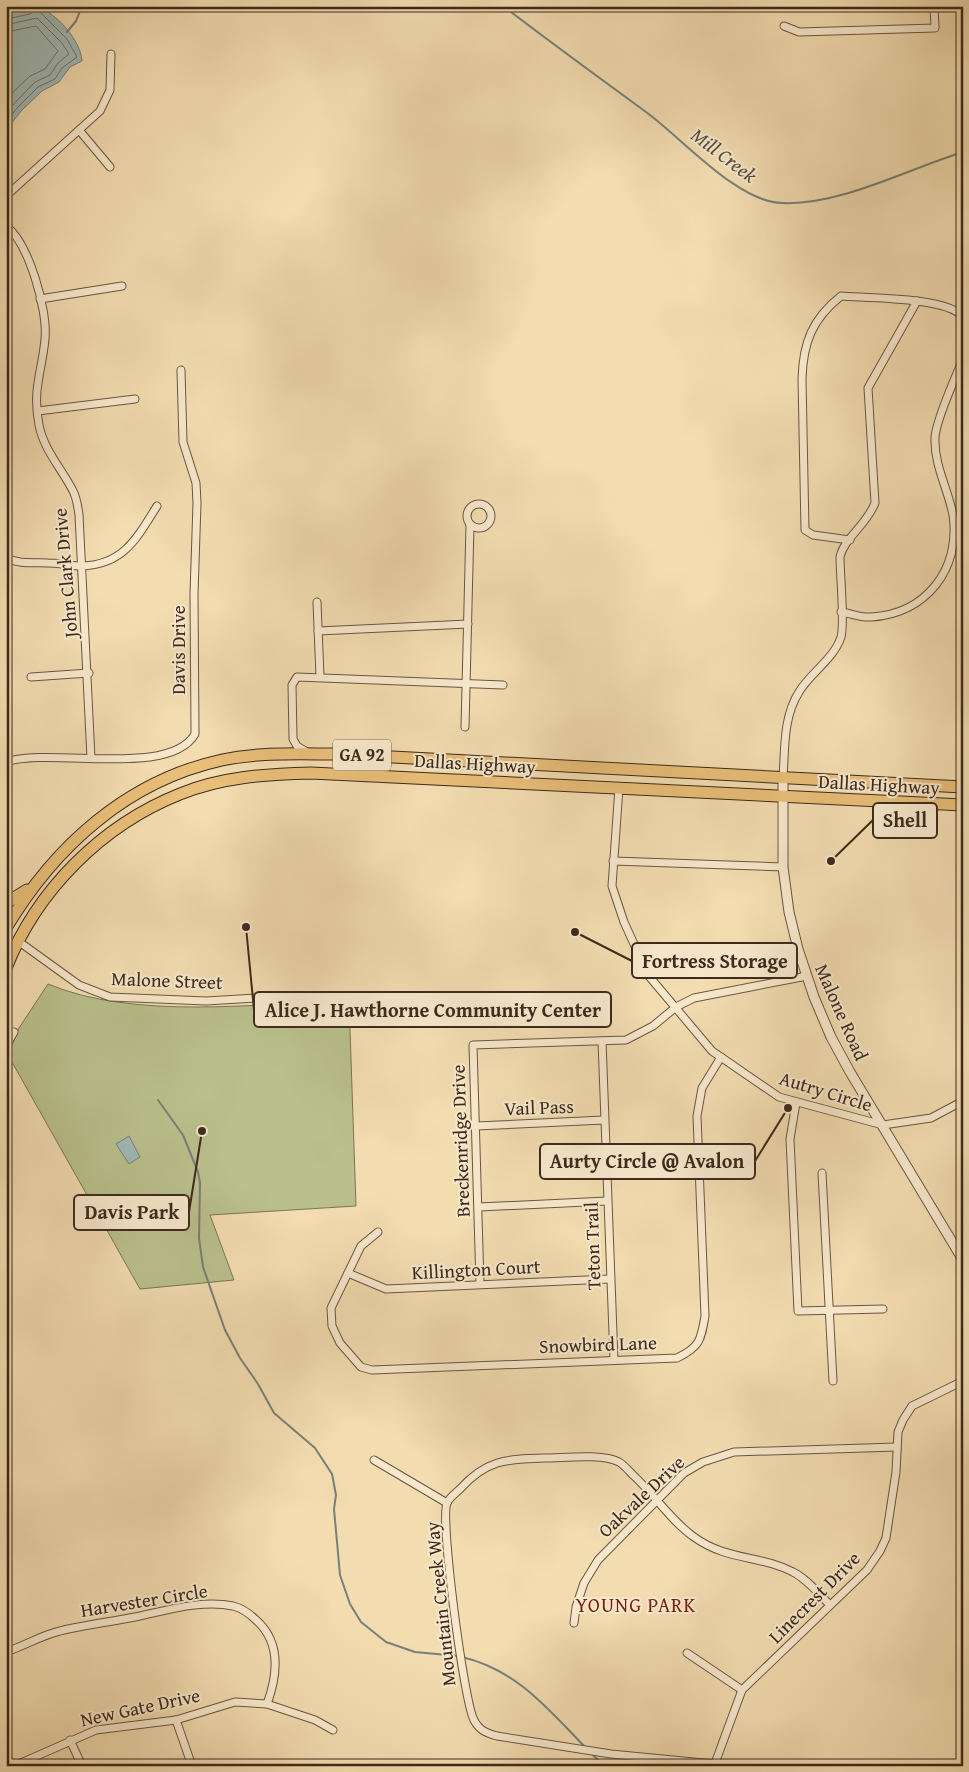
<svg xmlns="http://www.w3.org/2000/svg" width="969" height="1772" viewBox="0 0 969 1772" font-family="'Gentium Book Plus',serif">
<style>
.green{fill:#b9c08c;stroke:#7a7554}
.water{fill:#a0b9b7;stroke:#788079}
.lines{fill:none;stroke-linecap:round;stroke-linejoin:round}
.shore{stroke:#6e726a;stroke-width:1}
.stream{stroke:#788079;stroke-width:2}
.minor-casing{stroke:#6a5641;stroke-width:9}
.tertiary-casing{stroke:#6a5641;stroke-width:11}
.primary-casing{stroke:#3c2a1c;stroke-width:13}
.minor{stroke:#f7e8cc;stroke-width:7}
.tertiary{stroke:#f7e8cc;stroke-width:9}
.primary{stroke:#e9be78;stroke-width:11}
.labels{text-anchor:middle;stroke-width:4;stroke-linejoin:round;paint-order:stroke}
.shield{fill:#f7e8cc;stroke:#746351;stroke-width:1}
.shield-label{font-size:18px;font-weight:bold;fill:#3c2a1c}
.street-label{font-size:19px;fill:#3c2a1c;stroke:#f7e8cc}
.water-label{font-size:20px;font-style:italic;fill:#554e43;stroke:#f7e8cc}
.neighbourhood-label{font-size:20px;letter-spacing:1px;fill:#7a1f14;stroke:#f7e8cc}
.leader{fill:none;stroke:#3c2a1c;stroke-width:2}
.callout-dot{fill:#3c2a1c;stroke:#f7e8cc;stroke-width:2}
.callout{fill:#f7e8cc;stroke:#3c2a1c;stroke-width:2}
.callout-label{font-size:20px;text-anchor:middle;font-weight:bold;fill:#3c2a1c}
</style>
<rect width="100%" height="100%" fill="#f2dcb0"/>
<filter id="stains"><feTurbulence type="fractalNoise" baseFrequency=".004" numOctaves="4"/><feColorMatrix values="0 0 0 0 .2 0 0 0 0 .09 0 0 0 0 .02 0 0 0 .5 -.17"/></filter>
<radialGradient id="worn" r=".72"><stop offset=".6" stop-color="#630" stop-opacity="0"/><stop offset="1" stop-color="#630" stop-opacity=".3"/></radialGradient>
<path class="green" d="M 48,984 C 134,1020 256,1004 349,1000 L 356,1206 L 210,1215 L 234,1280 L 140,1289 L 8,1055 L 19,1028 Z"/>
<g class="water">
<path d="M 37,7 C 56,12 81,41 82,61 L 70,67 L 59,82 L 42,91 L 22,110 L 6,130 L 6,14 Z"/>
<polygon points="129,1136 140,1157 129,1164 116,1144"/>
</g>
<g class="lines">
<g class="shore">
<polyline points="6,19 30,14 37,9 67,39 77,57 62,68 55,79 38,87 18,107 6,122"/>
<polyline points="6,25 37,18 62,43 69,54 58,63 50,75 35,82 6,112"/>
<polyline points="6,32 36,26 58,51 45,69 30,76 6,99"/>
</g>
<g class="stream">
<path d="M 503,6 C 550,42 598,77 646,112 C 682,138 737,202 782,203 C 839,206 908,169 963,152"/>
<polyline points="67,32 76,21 82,6"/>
<polyline points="158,1100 183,1135 198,1172 200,1183 199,1238 203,1267 225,1330 240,1358 258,1384 274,1413 315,1448 332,1474 336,1495 334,1509 340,1575 350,1604 361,1622 386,1642 415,1652 458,1656"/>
<path d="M 462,1657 C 517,1670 548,1709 585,1747"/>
<polyline points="592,1754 604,1766"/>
</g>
<g class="minor-casing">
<g id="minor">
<polyline points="784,26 799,32 935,28 934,6"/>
<polyline points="79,130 110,167"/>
<polyline points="6,196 100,111 110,90 111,54"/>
<path d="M 6,226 C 29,243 48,311 45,339 C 42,372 32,389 39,425 C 44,451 63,470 74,493 C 77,500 78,508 79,515 L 91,758"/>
<polyline points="40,299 122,286"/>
<polyline points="38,411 135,399"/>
<circle cx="479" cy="516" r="12"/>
<path d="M 850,540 L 813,535 L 805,530 L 802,379 C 803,343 812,319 841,296 C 868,298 947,297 963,317"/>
<path d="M 6,558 C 21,565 33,562 48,563 C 59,563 71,566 83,566 C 124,564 137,538 157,506"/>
<polyline points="317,602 320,677"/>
<path d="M 841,612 C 850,613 861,618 871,617 C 926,614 961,569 953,515 C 948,489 934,465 935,438 C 935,422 956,376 963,359"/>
<polyline points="318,631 468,624"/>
<polyline points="31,677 89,673"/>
<polyline points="465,727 470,525"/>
<polyline points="307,752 297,746 293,739 292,685 297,677 503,685"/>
<path d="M 6,762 C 52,747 170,778 195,734 L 194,594 L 197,503 L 196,483 L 183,442 L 181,370"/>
<path d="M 783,778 C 785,749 783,717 799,692 C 810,673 834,659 841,637 C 845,623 840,575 840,557 C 844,538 866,526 875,503 L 868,388 L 917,301"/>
<polyline points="619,788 612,886 624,922 648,975 712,1051 779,1097 883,1125 931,1118 963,1101"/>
<polyline points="613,861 783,867"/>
<polyline points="18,941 79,985 110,997 206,1001 289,996"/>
<polyline points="602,1041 614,1360"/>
<polyline points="6,1046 14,1032"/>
<polyline points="796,1103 790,1139 798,1311 883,1309"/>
<polyline points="476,1126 604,1120"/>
<polyline points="822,1173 833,1381"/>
<polyline points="479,1207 607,1201"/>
<path d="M 378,1232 L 361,1246 L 331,1308 L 332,1326 L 340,1343 L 361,1367 L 372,1370 L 677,1358 C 700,1347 701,1340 705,1316 L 697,1116 L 702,1088 L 721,1057"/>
<polyline points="348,1273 386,1289 609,1279"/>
<polyline points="480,1284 473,1045 626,1040 653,1026 676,1007 694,998 807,976"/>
<polyline points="374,1460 447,1503"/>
<polyline points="574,1623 576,1607 584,1583 598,1560 684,1473 703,1462 734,1452 897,1447"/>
<path d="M 6,1652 C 24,1646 42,1635 60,1631 C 84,1625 110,1622 135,1617 C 165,1611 202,1599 233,1606 C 241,1608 250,1614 256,1620 C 281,1642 278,1674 267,1704"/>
<polyline points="687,1653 742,1690"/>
<polyline points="176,1720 192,1766"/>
<polyline points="70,1740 82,1766"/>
<path d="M 714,1764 L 611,1754 L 497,1736 C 486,1733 479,1730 474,1720 C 464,1702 440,1520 447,1503 C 449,1498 456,1493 460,1489 C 486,1460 506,1459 544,1458 C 563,1458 602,1453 619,1462 C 624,1465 629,1471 633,1475 C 654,1494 671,1521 694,1537 C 727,1561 761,1555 793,1572 C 807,1579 818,1593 829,1604"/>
<polyline points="14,1766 96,1730 176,1720 235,1702 267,1704 315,1720 333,1730"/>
<polyline points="714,1766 742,1690 867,1570 880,1551 886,1538 896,1472 898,1432 903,1420 912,1406 963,1381"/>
</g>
</g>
<g class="tertiary-casing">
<polyline id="tertiary" points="783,778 783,867 789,912 798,949 814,997 831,1037 850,1072 963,1260"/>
</g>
<g class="primary-casing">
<g id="primary">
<polyline points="6,903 27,890"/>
<path d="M 6,928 C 55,846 127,781 222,760 C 259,752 299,754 336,754 L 963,787"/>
<path d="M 6,968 C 37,890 102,825 180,794 C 221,777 267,774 311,773 L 963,805"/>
</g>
</g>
<use href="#minor" class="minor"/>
<use href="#tertiary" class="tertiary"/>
<use href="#primary" class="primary"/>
</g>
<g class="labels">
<rect class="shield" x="333" y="739.5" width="58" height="31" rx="4"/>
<g class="shield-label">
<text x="362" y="761">GA 92</text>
</g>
<g class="street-label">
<text transform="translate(65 573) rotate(-95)" y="7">John Clark Drive</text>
<text transform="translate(178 650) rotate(-90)" y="7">Davis Drive</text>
<text transform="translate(475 763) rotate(3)" y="7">Dallas Highway</text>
<text transform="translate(879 784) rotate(3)" y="7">Dallas Highway</text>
<text transform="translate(167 980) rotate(2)" y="7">Malone Street</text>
<text transform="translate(842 1012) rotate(66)" y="7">Malone Road</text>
<text transform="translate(826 1091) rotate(17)" y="7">Autry Circle</text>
<text transform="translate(539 1107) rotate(-2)" y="7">Vail Pass</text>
<text transform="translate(460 1141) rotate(-92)" y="7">Breckenridge Drive</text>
<text transform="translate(592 1246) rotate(-92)" y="7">Teton Trail</text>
<text transform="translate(476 1269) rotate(-3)" y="7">Killington Court</text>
<text transform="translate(598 1344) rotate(-2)" y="7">Snowbird Lane</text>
<text transform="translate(641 1496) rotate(-43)" y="7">Oakvale Drive</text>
<text transform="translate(814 1597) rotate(-45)" y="7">Linecrest Drive</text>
<text transform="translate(144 1600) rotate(-9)" y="7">Harvester Circle</text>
<text transform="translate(440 1604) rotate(-96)" y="7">Mountain Creek Way</text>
<text transform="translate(140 1707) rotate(-12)" y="7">New Gate Drive</text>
</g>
<g class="water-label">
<text transform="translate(724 155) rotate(37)" y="7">Mill Creek</text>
</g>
<g class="neighbourhood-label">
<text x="636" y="1612">YOUNG PARK</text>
</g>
</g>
<path class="leader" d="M831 861L873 820M575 932L632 961M246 927L254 1010M788 1108L755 1161M202 1131L189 1212"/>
<g class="callout-dot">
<circle cx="831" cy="861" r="5"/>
<circle cx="575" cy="932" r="5"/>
<circle cx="246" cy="927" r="5"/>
<circle cx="788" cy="1108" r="5"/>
<circle cx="202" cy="1131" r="5"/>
</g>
<g class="callout">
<rect x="873" y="803" width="64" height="35" rx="5"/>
<rect x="632" y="943" width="165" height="35" rx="5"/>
<rect x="254" y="992" width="357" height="35" rx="5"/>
<rect x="540" y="1144" width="215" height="35" rx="5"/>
<rect x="74" y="1195" width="115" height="35" rx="5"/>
</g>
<g class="callout-label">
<text x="905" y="827">Shell</text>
<text x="715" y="968">Fortress Storage</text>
<text x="433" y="1017">Alice J. Hawthorne Community Center</text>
<text x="647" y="1168">Aurty Circle @ Avalon</text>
<text x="132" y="1219">Davis Park</text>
</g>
<rect width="969" height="1772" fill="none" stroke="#f2dcb0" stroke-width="25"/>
<rect x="8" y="8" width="954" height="1757" fill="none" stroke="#3c2a1c" stroke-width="2.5"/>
<rect x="12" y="12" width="944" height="1747" fill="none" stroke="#3c2a1c"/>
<rect width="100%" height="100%" filter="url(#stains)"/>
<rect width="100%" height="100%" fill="url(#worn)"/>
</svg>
